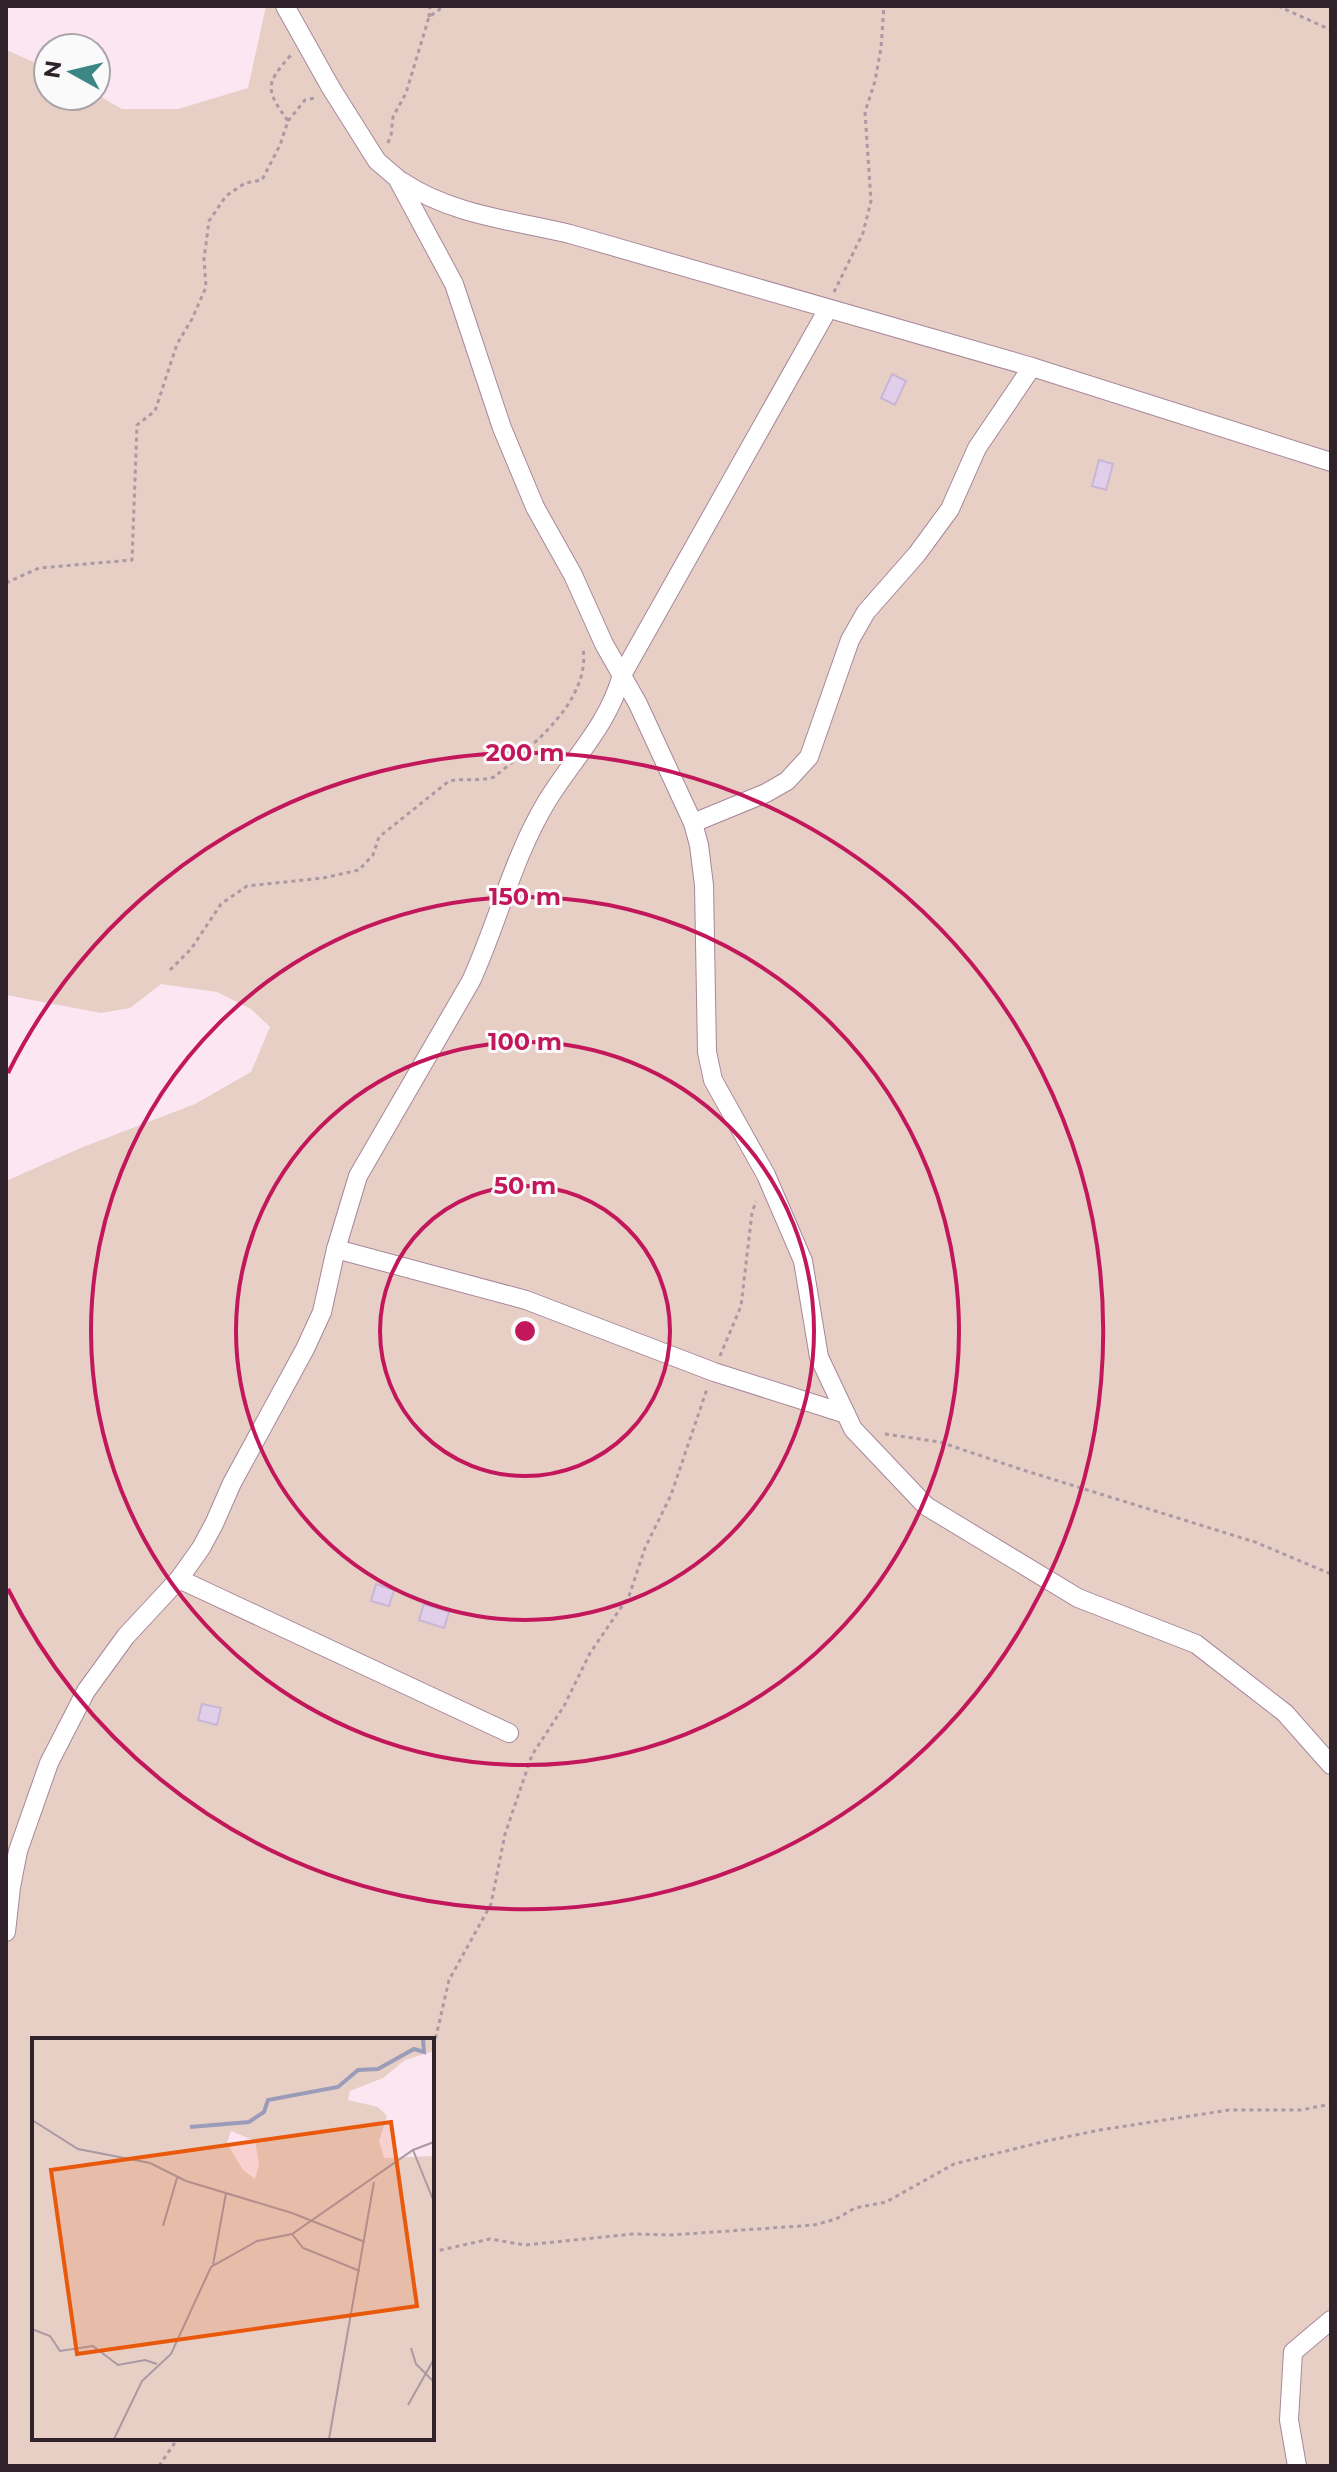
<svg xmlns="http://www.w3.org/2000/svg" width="1337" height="2472" viewBox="0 0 1337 2472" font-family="Montserrat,sans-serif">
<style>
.green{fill:#e7cfc6;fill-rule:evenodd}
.building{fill:#e1ceeb;stroke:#c9b6d5;stroke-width:2}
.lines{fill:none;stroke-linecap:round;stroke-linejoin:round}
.street-casing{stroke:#a7879a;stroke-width:20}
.path{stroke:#ab99a3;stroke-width:3;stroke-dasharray:4 4;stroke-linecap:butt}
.street{stroke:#fff;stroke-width:18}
.ring{fill:none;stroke:#c2185b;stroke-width:4}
.inset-river{fill:none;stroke:#9b9cba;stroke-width:4}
.inset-road{fill:none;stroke:#aa98a2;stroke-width:2}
.view{fill:#e8590c;fill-opacity:0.15;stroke:#e8590c;stroke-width:4}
.inset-edge{fill:none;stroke:#2f222a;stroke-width:4}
.centre{fill:#c2185b;stroke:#fafafa;stroke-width:4}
.ring-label{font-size:24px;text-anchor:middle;font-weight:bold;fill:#c2185b;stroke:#fafafa;stroke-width:6;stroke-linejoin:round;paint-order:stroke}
</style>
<rect width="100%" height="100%" fill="#fce6f2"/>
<path class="green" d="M 266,6 L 1331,6 L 1331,2466 L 6,2466 L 6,1181 L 83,1147 L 195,1104 L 251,1072 L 270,1027 L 251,1009 L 217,992 L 161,984 L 130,1008 L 101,1013 L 6,995 L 6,50 L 48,68 L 48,96 L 96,96 L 96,94 L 122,109 L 178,109 L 248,88 ZM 34,2040 L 432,2040 L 432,2438 L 34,2438 Z"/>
<g class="building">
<polygon points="892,374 906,381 895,405 881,398"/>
<polygon points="1099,460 1113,464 1106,490 1092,486"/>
<polygon points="376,1584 394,1590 389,1606 371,1601"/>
<polygon points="424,1604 449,1612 444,1628 419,1620"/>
<polygon points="202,1704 221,1708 217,1725 198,1720"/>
</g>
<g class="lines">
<g class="street-casing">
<g id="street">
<polyline points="285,6 331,88 377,161 397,178 454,284 502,428 535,507 573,575 604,644 638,704 693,823 699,845 704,885 707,1052 713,1080 766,1175 803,1261 819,1357 853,1429 926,1506 1078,1598 1196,1644 1285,1713 1331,1765"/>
<path d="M 401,181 C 452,215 511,220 570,234 L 1032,367 L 1331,462"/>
<polyline points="693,823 766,793 787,781 809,757 850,640 866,612 917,554 950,509 977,448 1032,367"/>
<polyline points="336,1249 526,1300 714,1372 846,1414"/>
<polyline points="179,1579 509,1733"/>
<path d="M 6,1932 L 11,1887 L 18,1851 L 49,1763 L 86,1691 L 126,1636 L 179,1579 L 201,1548 L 214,1524 L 232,1483 L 305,1349 L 322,1312 L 336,1249 L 358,1176 L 471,981 C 498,922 513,857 547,801 C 574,757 607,727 622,675 L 828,309"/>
<polyline points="1297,2466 1289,2420 1293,2352 1331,2320"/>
</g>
</g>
<g class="path">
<polyline points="1278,6 1331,30"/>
<polyline points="429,17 430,6"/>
<polyline points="288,121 305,100 315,98"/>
<polyline points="388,143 391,135 393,117 406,93 429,17 444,6"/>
<polyline points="834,292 863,233 871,201 865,112 875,81 881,48 884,6"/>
<path d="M 6,583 L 39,568 L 132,560 L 137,425 L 155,411 L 177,344 L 192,319 L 206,287 L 204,259 L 209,221 L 226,196 L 245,183 L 262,180 L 280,145 L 288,121 C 266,90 264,85 291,55"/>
<path d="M 170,970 L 191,949 L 221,904 L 247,886 L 323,878 L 359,870 L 373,855 L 379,837 L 449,781 C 464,778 479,782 494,777 C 531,747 591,701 583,648"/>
<polyline points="720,1356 741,1306 752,1213 756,1201"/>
<polyline points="885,1434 940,1442 1023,1470 1255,1542 1331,1574"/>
<polyline points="432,2054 449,1980 491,1904 505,1834 532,1755 564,1706 590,1653 629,1596 645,1548 671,1495 707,1389"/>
<polyline points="432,2252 490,2239 525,2245 633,2234 671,2235 814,2225 836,2219 855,2208 886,2202 954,2164 1046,2141 1100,2130 1229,2110 1301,2110 1331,2104"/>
<polyline points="159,2466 178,2438"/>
</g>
<use href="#street" class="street"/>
</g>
<g class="ring">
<circle cx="525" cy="1331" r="145"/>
<circle cx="525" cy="1331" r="289"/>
<circle cx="525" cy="1331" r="434"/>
<path d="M8 1073A578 578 0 1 1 8 1589"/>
</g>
<g transform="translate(32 2038)">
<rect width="402" height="402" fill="#fce6f2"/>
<path d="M 0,1 L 402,1 L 402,13 L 373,22 L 351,40 L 318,53 L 316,62 L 346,69 L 355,78 L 347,103 L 352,120 L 402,118 L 402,401 L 0,401 ZM 199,93 L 223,103 L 227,126 L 223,141 L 211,132 L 195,105 Z" fill="#e7cfc6" fill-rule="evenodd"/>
<path class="inset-river" d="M 158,89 L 217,84 L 232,74 L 236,62 L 306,49 L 326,32 L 346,31 L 382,11 L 392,14 L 391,1"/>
<path class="inset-road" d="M 0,82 L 46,111 L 118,125 L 154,143 L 260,175 L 333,204M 381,112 L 402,164M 131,188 L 145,140M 260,196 L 271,210 L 328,233M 181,227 L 194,155M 0,291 L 18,298 L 28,313 L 61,308 L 86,327 L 113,322 L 125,326M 379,310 L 384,326 L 402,344M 376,367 L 402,321M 82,401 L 110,343 L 139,316 L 179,229 L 225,203 L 260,196 L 381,112 L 402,104M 297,401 L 342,144"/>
<path class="view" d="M 359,84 L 385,268 L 45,316 L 19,132 Z"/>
<rect width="402" height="402" class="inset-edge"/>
</g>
<circle cx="525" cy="1331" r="12" class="centre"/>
<g class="ring-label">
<text x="525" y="761">200 m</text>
<text x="525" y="905">150 m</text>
<text x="525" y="1050">100 m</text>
<text x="525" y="1194">50 m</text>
</g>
<rect width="1337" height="2472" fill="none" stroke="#2f222a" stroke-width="16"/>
<g transform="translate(72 72) rotate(278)"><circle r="38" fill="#fafafa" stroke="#a9a4a7" stroke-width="2"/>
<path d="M0-6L14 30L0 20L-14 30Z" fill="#3d8686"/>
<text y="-12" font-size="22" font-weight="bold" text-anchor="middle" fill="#2f222a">N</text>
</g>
</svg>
